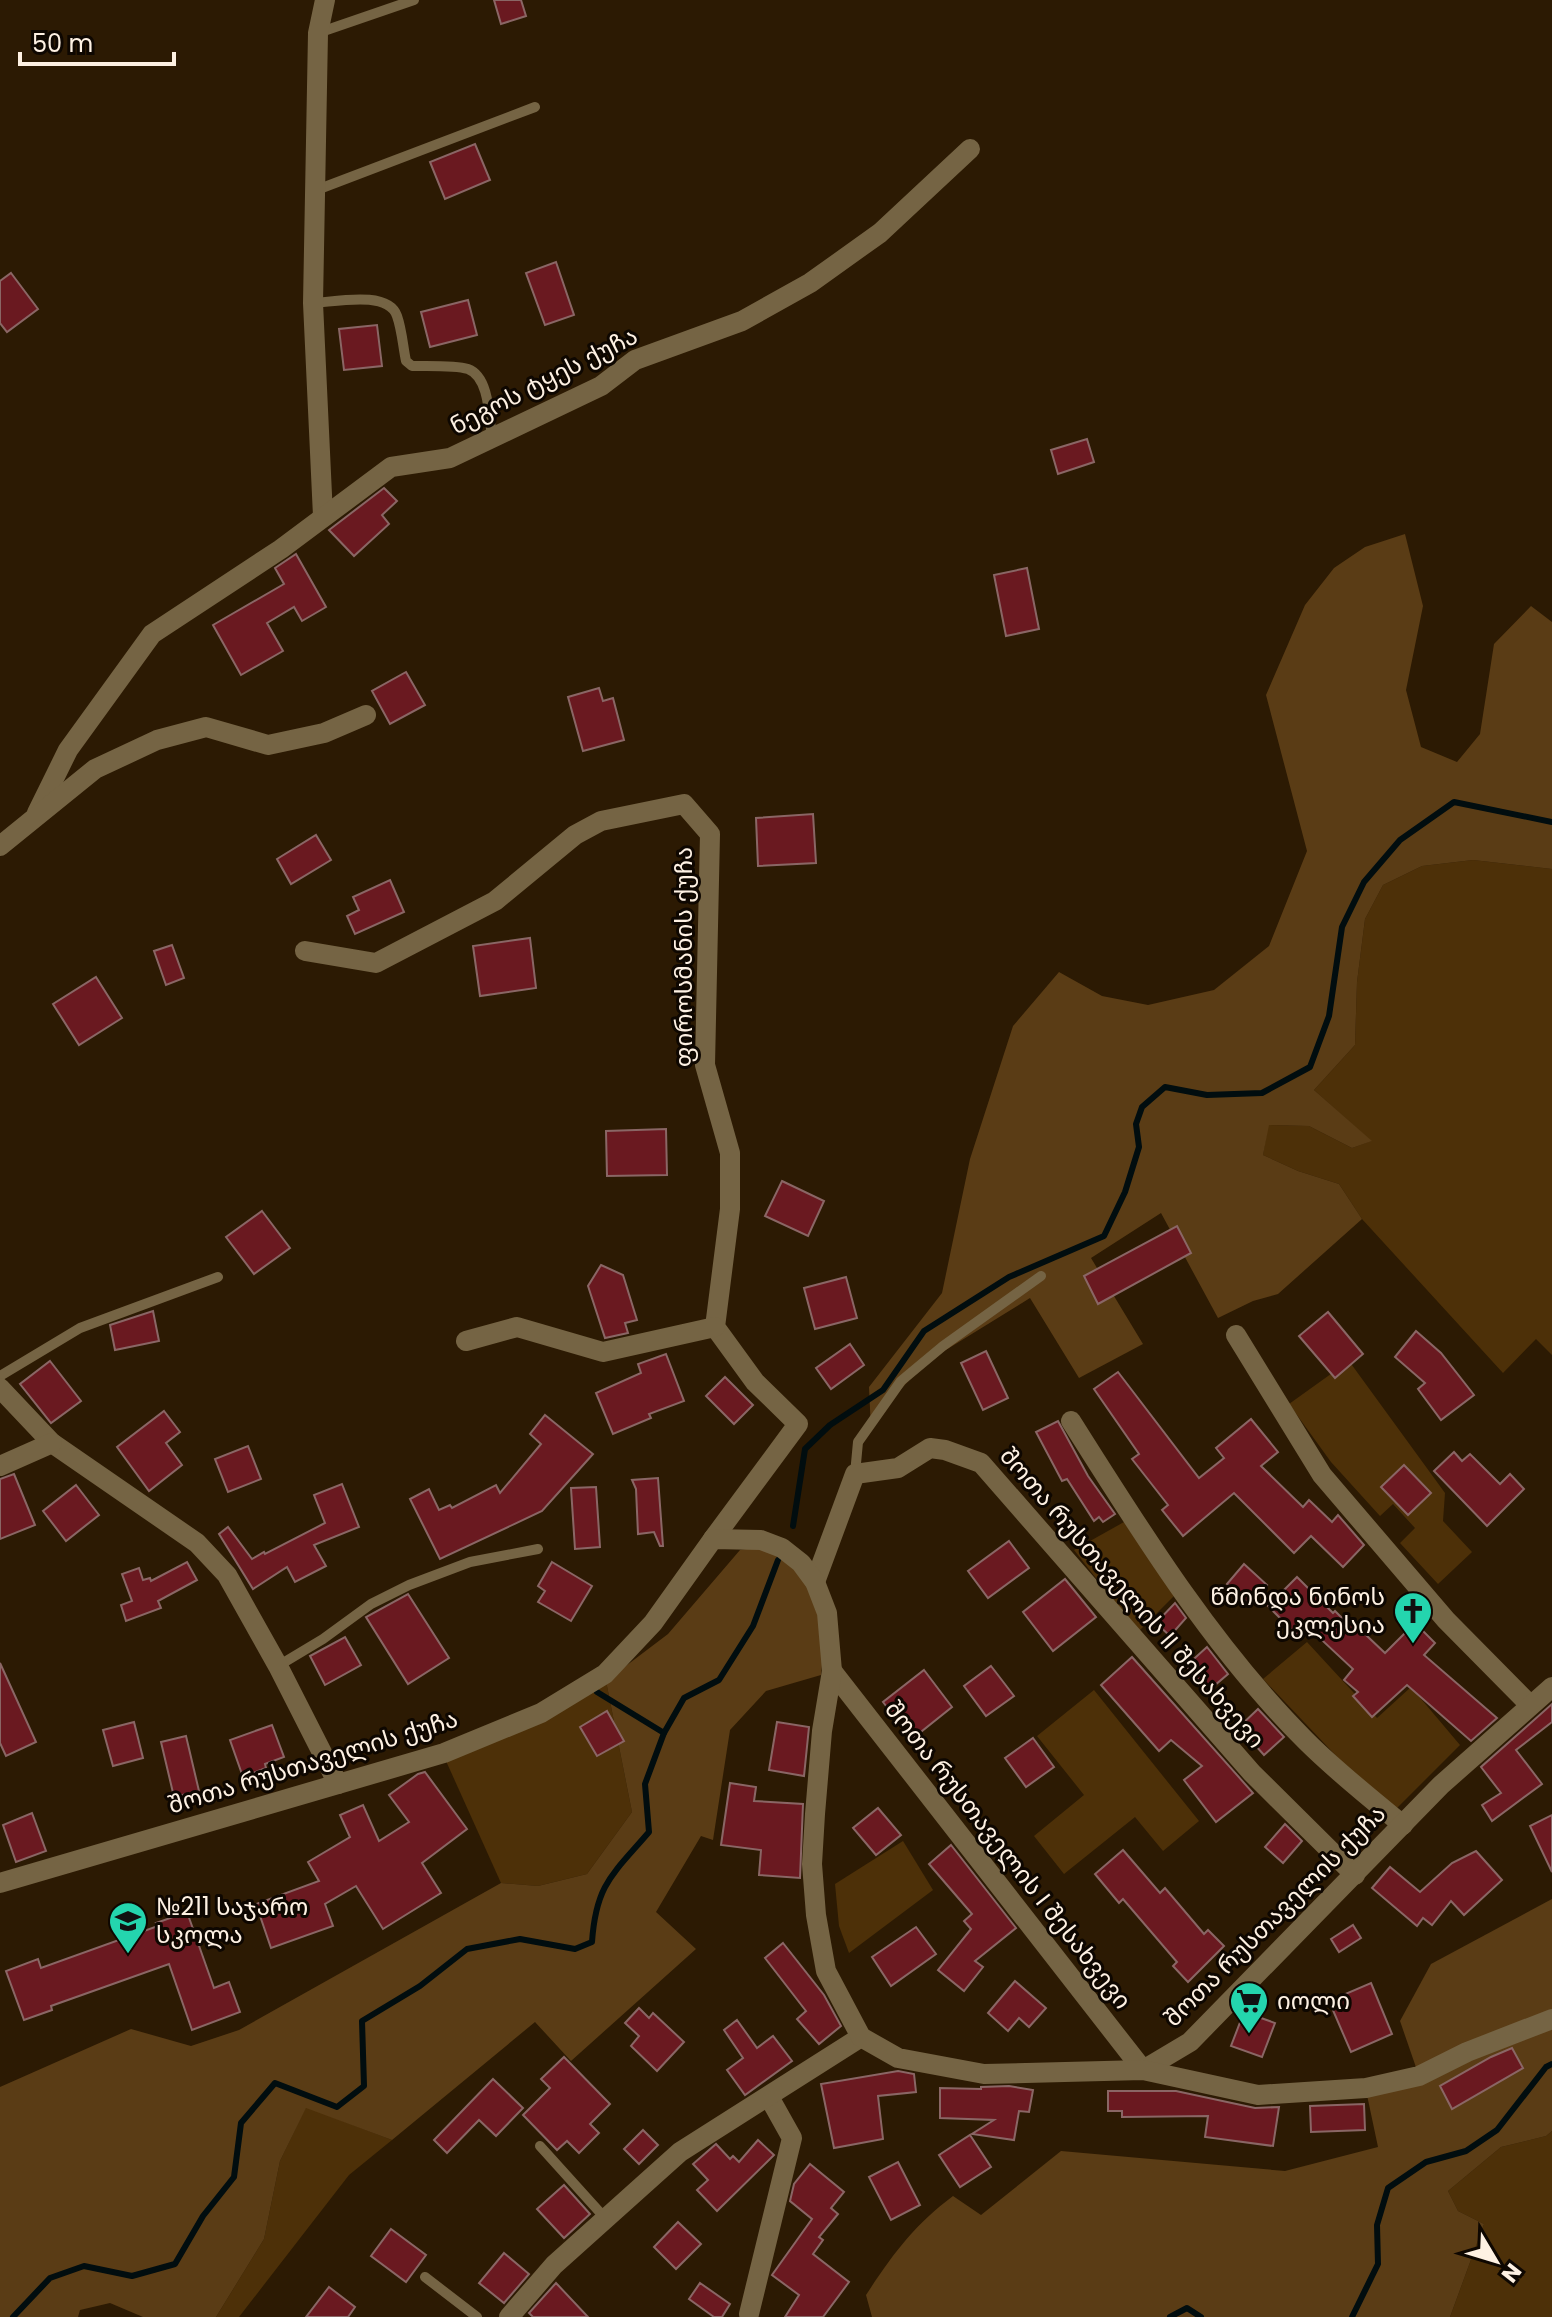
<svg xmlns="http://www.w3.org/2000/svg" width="1552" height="2317" viewBox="0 0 1552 2317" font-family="Poppins,'Noto Sans Georgian',sans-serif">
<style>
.green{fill:#4d3008}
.forest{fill:#5a3c15}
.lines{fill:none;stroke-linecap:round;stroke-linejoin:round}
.stream{stroke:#010d0f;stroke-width:6}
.building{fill:#6a1920;stroke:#8a6665;stroke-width:2}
.service{stroke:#756444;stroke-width:10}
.minor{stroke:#756444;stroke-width:20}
.tertiary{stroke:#756444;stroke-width:20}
.labels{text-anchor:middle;stroke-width:6;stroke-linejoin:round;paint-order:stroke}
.street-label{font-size:24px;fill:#fef1e3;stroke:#0e0701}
.poi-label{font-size:24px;fill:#fef1e3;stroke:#0e0701;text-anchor:start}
</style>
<rect width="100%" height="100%" fill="#2c1a03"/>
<g class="green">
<polygon points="1473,860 1552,869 1552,1355 1536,1339 1503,1373 1362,1219 1339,1184 1298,1171 1263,1155 1268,1125 1309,1126 1352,1148 1371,1141 1314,1090 1355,1045 1357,982 1365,919 1383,885 1422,866"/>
<polygon points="1349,1361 1445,1493 1443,1521 1472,1552 1438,1584 1400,1543 1415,1528 1393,1504 1380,1516 1331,1462 1289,1404"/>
<polygon points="1124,1522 1175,1595 1138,1632 1074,1550"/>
<polygon points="1307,1642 1377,1718 1411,1687 1460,1745 1396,1809 1361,1782 1263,1679"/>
<polygon points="606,1681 632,1812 587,1874 538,1886 501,1883 446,1761"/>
<polygon points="1094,1690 1199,1821 1163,1851 1135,1817 1064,1874 1034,1836 1084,1795 1037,1736"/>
<polygon points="903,1841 933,1890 849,1953 839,1926 835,1884"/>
<polygon points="306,2107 392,2140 349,2175 239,2317 216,2317 264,2239 280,2161"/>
<polygon points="1552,2131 1552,2317 1450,2317 1484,2224 1458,2211 1448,2191 1501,2147 1546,2136"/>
</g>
<g class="forest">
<polygon points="1405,534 1423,606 1406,690 1421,747 1457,762 1480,734 1494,644 1531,606 1552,622 1552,869 1473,860 1422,866 1383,885 1365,919 1357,982 1355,1045 1314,1090 1372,1141 1352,1148 1309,1126 1269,1125 1263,1155 1298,1171 1339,1184 1362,1219 1278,1294 1253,1301 1218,1318 1161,1213 1091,1258 1143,1344 1079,1378 1030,1298 928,1361 896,1394 871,1430 869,1387 942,1293 970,1159 1013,1026 1059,972 1102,996 1148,1005 1214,990 1269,946 1307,851 1266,695 1305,605 1334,568 1365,547"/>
<polygon points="765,1546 795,1559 813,1588 824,1644 821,1675 766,1691 730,1730 713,1840 701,1836 656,1912 696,1949 571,2061 535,2022 392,2140 306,2108 280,2161 264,2239 216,2317 143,2317 110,2303 80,2310 78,2317 0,2317 0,2087 131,2029 191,2046 239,2030 501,1883 538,1886 587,1874 632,1812 606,1681 668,1634 740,1550"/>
<polygon points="1552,1899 1552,2019 1419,2076 1400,2021 1431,1964"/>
<path d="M 1552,2026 L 1552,2131 L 1546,2136 L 1501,2147 L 1448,2191 L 1458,2211 L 1484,2224 L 1450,2317 L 872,2317 L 866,2295 C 893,2254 914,2225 953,2196 L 981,2215 L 1061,2151 L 1285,2171 L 1378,2147 L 1367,2095 Z"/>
</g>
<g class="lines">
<g class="stream">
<polyline points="793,1526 805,1449 830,1425 883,1390 924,1331 1009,1277 1104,1236 1125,1192 1139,1147 1136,1124 1142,1107 1165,1087 1207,1095 1262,1093 1310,1067 1329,1016 1342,927 1364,882 1400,840 1454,802 1552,822"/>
<polyline points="597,1692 664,1733"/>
<path d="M 13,2317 L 50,2278 L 84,2266 L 132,2276 L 175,2264 L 203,2216 L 234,2177 L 241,2123 L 275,2083 L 337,2107 L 364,2086 L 362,2021 L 420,1986 L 467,1949 L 520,1939 L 575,1949 L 592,1942 C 596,1884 613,1874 649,1832 L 645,1784 L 664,1733 L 684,1698 L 719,1680 L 753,1626 L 778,1560"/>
<polyline points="1170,2317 1187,2308 1201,2317"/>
<polyline points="1352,2317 1378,2264 1377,2225 1388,2188 1426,2162 1466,2151 1497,2130 1546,2067 1552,2064"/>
</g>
</g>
<g class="building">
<polygon points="494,0 521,0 526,16 501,24"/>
<polygon points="475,144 490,180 445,199 430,162"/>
<polygon points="556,262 574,315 545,325 526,273"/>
<polygon points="11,273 38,309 7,332 0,323 0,281"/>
<polygon points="468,300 477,335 430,347 421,312"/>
<polygon points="377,325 382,366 344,370 339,329"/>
<polygon points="1087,439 1094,462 1058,474 1051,450"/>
<polygon points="384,488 397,501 382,515 389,524 354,556 329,530"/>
<polygon points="296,554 326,607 302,621 294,607 267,623 283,651 241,675 213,625 284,584 275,568"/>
<polygon points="1027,568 1039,629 1006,636 994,575"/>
<polygon points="406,672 425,705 390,724 372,691"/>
<polygon points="599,688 603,701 613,698 624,740 583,751 568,697"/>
<polygon points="813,814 816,863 758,866 756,818"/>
<polygon points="316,835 331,860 291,884 277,859"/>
<polygon points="390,880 404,912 355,934 347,916 359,910 353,897"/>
<polygon points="530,938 536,988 480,996 473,946"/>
<polygon points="172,945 184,978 166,985 154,951"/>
<polygon points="96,977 122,1018 79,1045 53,1004"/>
<polygon points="666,1129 667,1175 607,1176 606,1131"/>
<polygon points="782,1181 824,1201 808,1236 765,1216"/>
<polygon points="262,1211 290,1248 254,1274 226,1237"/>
<polygon points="1177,1226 1191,1253 1098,1304 1084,1276"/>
<polygon points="601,1265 623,1275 637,1320 625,1323 628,1333 605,1338 588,1286"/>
<polygon points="846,1277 857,1318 815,1329 804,1288"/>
<polygon points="153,1311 159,1341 115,1350 110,1325"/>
<polygon points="1328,1312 1363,1354 1335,1378 1299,1336"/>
<polygon points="1416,1331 1441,1353 1474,1395 1441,1420 1418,1389 1425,1383 1395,1357"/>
<polygon points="850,1344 864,1365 831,1389 816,1368"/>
<polygon points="986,1351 1008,1398 983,1410 961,1363"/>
<polygon points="666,1354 684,1401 649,1414 651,1418 613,1434 596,1393 641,1373 638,1364"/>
<polygon points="50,1361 81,1401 51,1423 20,1384"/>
<polygon points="1118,1372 1199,1478 1224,1458 1216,1448 1251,1419 1278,1452 1261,1466 1303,1507 1309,1500 1332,1522 1338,1515 1364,1545 1343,1567 1311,1536 1294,1553 1234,1493 1183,1536 1162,1510 1168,1505 1132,1459 1139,1454 1094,1389"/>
<polygon points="725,1377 753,1405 734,1424 706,1396"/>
<polygon points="164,1411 180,1432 166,1443 182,1465 149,1491 117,1447"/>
<polygon points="545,1415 593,1454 542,1511 440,1559 410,1499 429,1489 439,1510 450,1505 452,1508 496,1485 500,1493 541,1444 530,1434"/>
<polygon points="1058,1421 1088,1476 1115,1514 1103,1522 1099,1517 1094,1521 1067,1479 1062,1481 1036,1432"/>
<polygon points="248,1446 261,1479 228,1492 215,1459"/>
<polygon points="1454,1452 1462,1461 1470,1454 1500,1484 1510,1474 1524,1489 1487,1526 1434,1471"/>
<polygon points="1404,1465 1431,1493 1408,1515 1381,1487"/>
<polygon points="14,1474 35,1525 0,1539 0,1479"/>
<polygon points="658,1478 663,1546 660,1546 654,1532 638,1534 636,1489 632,1480"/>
<polygon points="342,1484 359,1527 314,1545 326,1566 295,1582 287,1567 253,1589 219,1534 228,1527 252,1559 264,1552 265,1554 325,1523 314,1495"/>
<polygon points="76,1485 99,1515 66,1541 43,1511"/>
<polygon points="596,1487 600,1547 575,1549 571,1488"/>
<polygon points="1009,1541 1029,1568 988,1598 968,1571"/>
<polygon points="187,1562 197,1580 158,1601 161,1608 126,1621 121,1605 132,1601 122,1574 139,1568 143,1580 150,1578 151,1581"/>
<polygon points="552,1562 592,1586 571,1621 538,1602 545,1591 538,1586"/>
<polygon points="1244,1564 1267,1585 1249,1604 1227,1584"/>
<polygon points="1297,1577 1333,1613 1335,1611 1346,1622 1349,1619 1385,1653 1415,1623 1435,1643 1424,1655 1497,1718 1471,1741 1407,1685 1372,1717 1353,1696 1358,1692 1344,1680 1353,1669 1308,1627 1298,1636 1268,1606"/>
<polygon points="1065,1579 1096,1617 1053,1651 1023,1612"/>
<polygon points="408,1594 449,1658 408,1684 366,1617"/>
<polygon points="1175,1603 1186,1618 1170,1636 1156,1623"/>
<polygon points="345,1637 361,1665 325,1685 310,1656"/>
<polygon points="1207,1647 1228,1674 1208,1691 1186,1666"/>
<polygon points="1132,1657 1253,1793 1216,1822 1184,1780 1202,1766 1171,1740 1159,1751 1101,1685"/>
<polygon points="0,1663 36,1742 6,1756 0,1743"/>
<polygon points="991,1666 1014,1696 986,1716 964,1686"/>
<polygon points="924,1670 952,1707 912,1739 883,1702"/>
<polygon points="1552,1704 1552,1722 1516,1750 1542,1784 1492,1821 1482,1805 1501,1793 1481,1767"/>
<polygon points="1258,1709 1284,1737 1264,1755 1239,1727"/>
<polygon points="607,1711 624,1741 597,1756 580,1727"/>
<polygon points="134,1722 143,1758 113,1766 103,1730"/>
<polygon points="777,1722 809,1727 804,1776 769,1770"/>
<polygon points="272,1725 284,1757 265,1764 266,1768 243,1777 230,1740"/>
<polygon points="186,1736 199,1791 174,1797 161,1742"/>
<polygon points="1033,1738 1054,1767 1026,1787 1005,1758"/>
<polygon points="425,1772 467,1829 422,1863 441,1893 383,1929 356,1886 325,1904 333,1926 271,1948 256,1904 319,1881 308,1862 350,1837 340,1815 363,1805 379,1841 409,1822 389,1795 418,1774"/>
<polygon points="730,1783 756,1787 754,1801 803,1804 800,1878 759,1875 761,1850 721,1845"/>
<polygon points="878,1808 901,1835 876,1855 853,1828"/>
<polygon points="32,1813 46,1851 16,1862 3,1825"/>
<polygon points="1552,1815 1552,1872 1530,1826"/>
<polygon points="1285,1824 1302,1841 1283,1863 1265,1847"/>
<polygon points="951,1845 1016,1928 975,1961 983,1967 964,1991 938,1970 971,1929 964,1921 972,1914 929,1864"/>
<polygon points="1123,1850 1160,1893 1165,1888 1204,1934 1208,1930 1224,1946 1188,1982 1173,1966 1177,1962 1123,1899 1119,1903 1095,1874"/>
<polygon points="1476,1851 1502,1880 1464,1915 1451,1901 1432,1925 1423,1918 1417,1926 1372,1888 1390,1867 1420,1892 1452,1863"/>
<polygon points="187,1912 214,1988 229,1982 240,2012 192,2030 169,1964 51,2006 52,2010 24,2020 6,1971 38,1959 41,1968 158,1926 156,1923"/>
<polygon points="1353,1925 1361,1938 1339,1952 1331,1939"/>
<polygon points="916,1927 936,1954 891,1986 872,1957"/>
<polygon points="783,1943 824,1995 841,2026 819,2044 797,2019 806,2011 765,1958"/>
<polygon points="1015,1981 1046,2008 1029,2027 1019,2018 1008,2031 988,2013"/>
<polygon points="1371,1983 1392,2034 1351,2052 1329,2001"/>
<polygon points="639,2008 649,2018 653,2013 684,2042 657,2071 631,2046 639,2036 625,2023"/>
<polygon points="1244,2012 1275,2023 1262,2057 1231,2046"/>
<polygon points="737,2020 757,2048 773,2036 792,2061 745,2095 727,2070 743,2058 724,2030"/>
<polygon points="1512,2048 1523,2068 1452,2109 1440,2086 1491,2057"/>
<polygon points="564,2057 610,2104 590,2124 599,2133 579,2153 567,2141 557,2150 523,2115 550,2088 541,2079"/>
<polygon points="898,2071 914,2074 916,2092 878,2096 883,2139 834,2148 821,2084"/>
<polygon points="493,2079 523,2108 496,2136 479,2120 447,2153 434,2140"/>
<polygon points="1009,2086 1033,2090 1029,2112 1019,2111 1014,2140 972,2134 994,2120 940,2118 940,2088 981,2089 981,2087"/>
<polygon points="1108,2091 1176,2091 1255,2108 1279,2107 1273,2146 1205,2137 1208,2116 1122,2117 1122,2111 1108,2111"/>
<polygon points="1364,2104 1365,2130 1311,2132 1310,2106"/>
<polygon points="643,2130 658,2145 639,2164 624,2149"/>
<polygon points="970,2135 991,2167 960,2187 939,2155"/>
<polygon points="758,2140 774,2155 717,2211 697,2190 708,2180 693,2164 716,2144 730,2159 733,2156 739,2162"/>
<polygon points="898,2162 920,2205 891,2220 869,2177"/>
<polygon points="810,2164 844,2192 831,2208 838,2214 819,2237 823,2240 813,2254 849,2282 823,2317 785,2317 799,2295 772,2275 812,2219 790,2201 794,2184"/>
<polygon points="564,2185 590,2214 564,2238 537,2209"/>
<polygon points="678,2222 701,2244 676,2269 654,2247"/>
<polygon points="391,2229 426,2255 406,2282 371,2256"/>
<polygon points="504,2253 529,2274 504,2303 479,2283"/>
<polygon points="556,2283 588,2317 533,2317 529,2313"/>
<polygon points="700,2283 730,2304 722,2317 714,2317 689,2299"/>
<polygon points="329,2287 355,2307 348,2317 306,2317"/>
</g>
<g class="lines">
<g class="service">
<polyline points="318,33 414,0"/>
<polyline points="314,191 535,107"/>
<path d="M 313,303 C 335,302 388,290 397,316 C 402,330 403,347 406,361 L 412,366 C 427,366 455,365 468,369 C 490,377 489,419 492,438"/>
<polyline points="0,1376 80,1328 218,1277"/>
<polyline points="855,1474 858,1442 901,1381 943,1346 1041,1276"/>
<polyline points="278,1666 323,1639 371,1604 409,1585 470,1562 538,1549"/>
<polyline points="540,2146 605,2218"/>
<polyline points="425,2277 477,2317"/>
</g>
<g class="minor">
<polyline points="323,516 313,303 318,33 325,0"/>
<polyline points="37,813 68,750 152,634 281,549 391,467 450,458 601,386 635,360 742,321 810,283 880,233 970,149"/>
<polyline points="0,846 95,769 157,740 206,727 268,745 324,733 366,715"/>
<polyline points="305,951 376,963 495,901 575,835 601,821 684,804 710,834 705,1065 730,1153 730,1209 715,1327 755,1382 798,1424 713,1539"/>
<polyline points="1236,1335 1322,1475 1446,1620 1530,1705"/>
<polyline points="466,1341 517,1327 603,1352 715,1327"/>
<polyline points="0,1388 52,1443 197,1543 227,1575 278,1666 338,1784"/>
<path d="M 1071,1421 C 1141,1532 1213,1648 1306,1741 C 1336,1771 1370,1798 1403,1825"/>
<polyline points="0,1466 52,1443"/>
<polyline points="815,1582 855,1474 898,1468 930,1448 945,1450 981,1463 1252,1773 1355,1875"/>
<polyline points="832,1671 1143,2070 1190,2042 1441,1785 1552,1687"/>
<polyline points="749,2314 792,2138 769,2097"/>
<polyline points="509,2317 554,2265 680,2152 861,2037"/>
</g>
<polyline class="tertiary" points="0,1883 444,1753 541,1713 605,1674 653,1623 713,1539 761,1540 782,1548 801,1563 815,1582 827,1613 832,1671 822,1731 815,1814 812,1864 816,1915 826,1971 861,2037 898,2058 984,2074 1143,2070 1258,2095 1366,2088 1419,2076 1467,2052 1552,2019"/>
</g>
<defs>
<g id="church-pin" transform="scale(2)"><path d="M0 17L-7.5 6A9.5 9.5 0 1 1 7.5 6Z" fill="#24d5ae" stroke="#0e0701"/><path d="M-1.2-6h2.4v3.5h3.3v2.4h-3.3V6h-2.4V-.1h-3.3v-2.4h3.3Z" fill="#111"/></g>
<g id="school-pin" transform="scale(2)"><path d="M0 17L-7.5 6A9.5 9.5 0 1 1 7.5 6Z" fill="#24d5ae" stroke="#0e0701"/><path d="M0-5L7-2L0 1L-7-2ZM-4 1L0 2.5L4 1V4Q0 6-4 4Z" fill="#111"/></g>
<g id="supermarket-pin" transform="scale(2)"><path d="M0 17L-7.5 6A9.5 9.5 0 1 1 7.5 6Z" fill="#24d5ae" stroke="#0e0701"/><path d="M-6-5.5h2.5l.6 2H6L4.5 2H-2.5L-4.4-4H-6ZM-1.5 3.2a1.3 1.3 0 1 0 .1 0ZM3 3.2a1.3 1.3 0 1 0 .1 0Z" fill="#111"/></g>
</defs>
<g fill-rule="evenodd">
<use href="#church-pin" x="1413" y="1611"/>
<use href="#school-pin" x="128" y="1921"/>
<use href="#supermarket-pin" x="1249" y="2001"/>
</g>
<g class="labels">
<g class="street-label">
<text transform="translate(544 381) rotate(-27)" y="8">ნეგოს ტყეს ქუჩა</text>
<text transform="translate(684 957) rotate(-90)" y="8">ფიროსმანის ქუჩა</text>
<text transform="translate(1132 1598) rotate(49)" y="8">შოთა რუსთაველის II შესახვევი</text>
<text transform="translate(313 1762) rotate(-17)" y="8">შოთა რუსთაველის ქუჩა</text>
<text transform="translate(1008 1855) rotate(52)" y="8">შოთა რუსთაველის I შესახვევი</text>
<text transform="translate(1275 1916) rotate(-45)" y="8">შოთა რუსთაველის ქუჩა</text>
</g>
<g class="poi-label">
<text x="1385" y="1605" text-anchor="end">წმინდა ნინოს<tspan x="1385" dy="28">ეკლესია</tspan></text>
<text x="156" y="1915">№211 საჯარო<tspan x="156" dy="28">სკოლა</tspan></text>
<text x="1277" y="2009">იოლი</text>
</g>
</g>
<g transform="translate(1496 2261) rotate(128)" stroke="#0e0701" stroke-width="6" paint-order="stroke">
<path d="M0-6L14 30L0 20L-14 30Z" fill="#fef1e3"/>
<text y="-12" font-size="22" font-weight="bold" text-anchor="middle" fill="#fef1e3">N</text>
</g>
<path d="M20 52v12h154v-12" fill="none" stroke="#fef1e3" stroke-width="4"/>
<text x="32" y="52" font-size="24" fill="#fef1e3" stroke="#0e0701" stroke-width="6" paint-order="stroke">50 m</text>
</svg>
